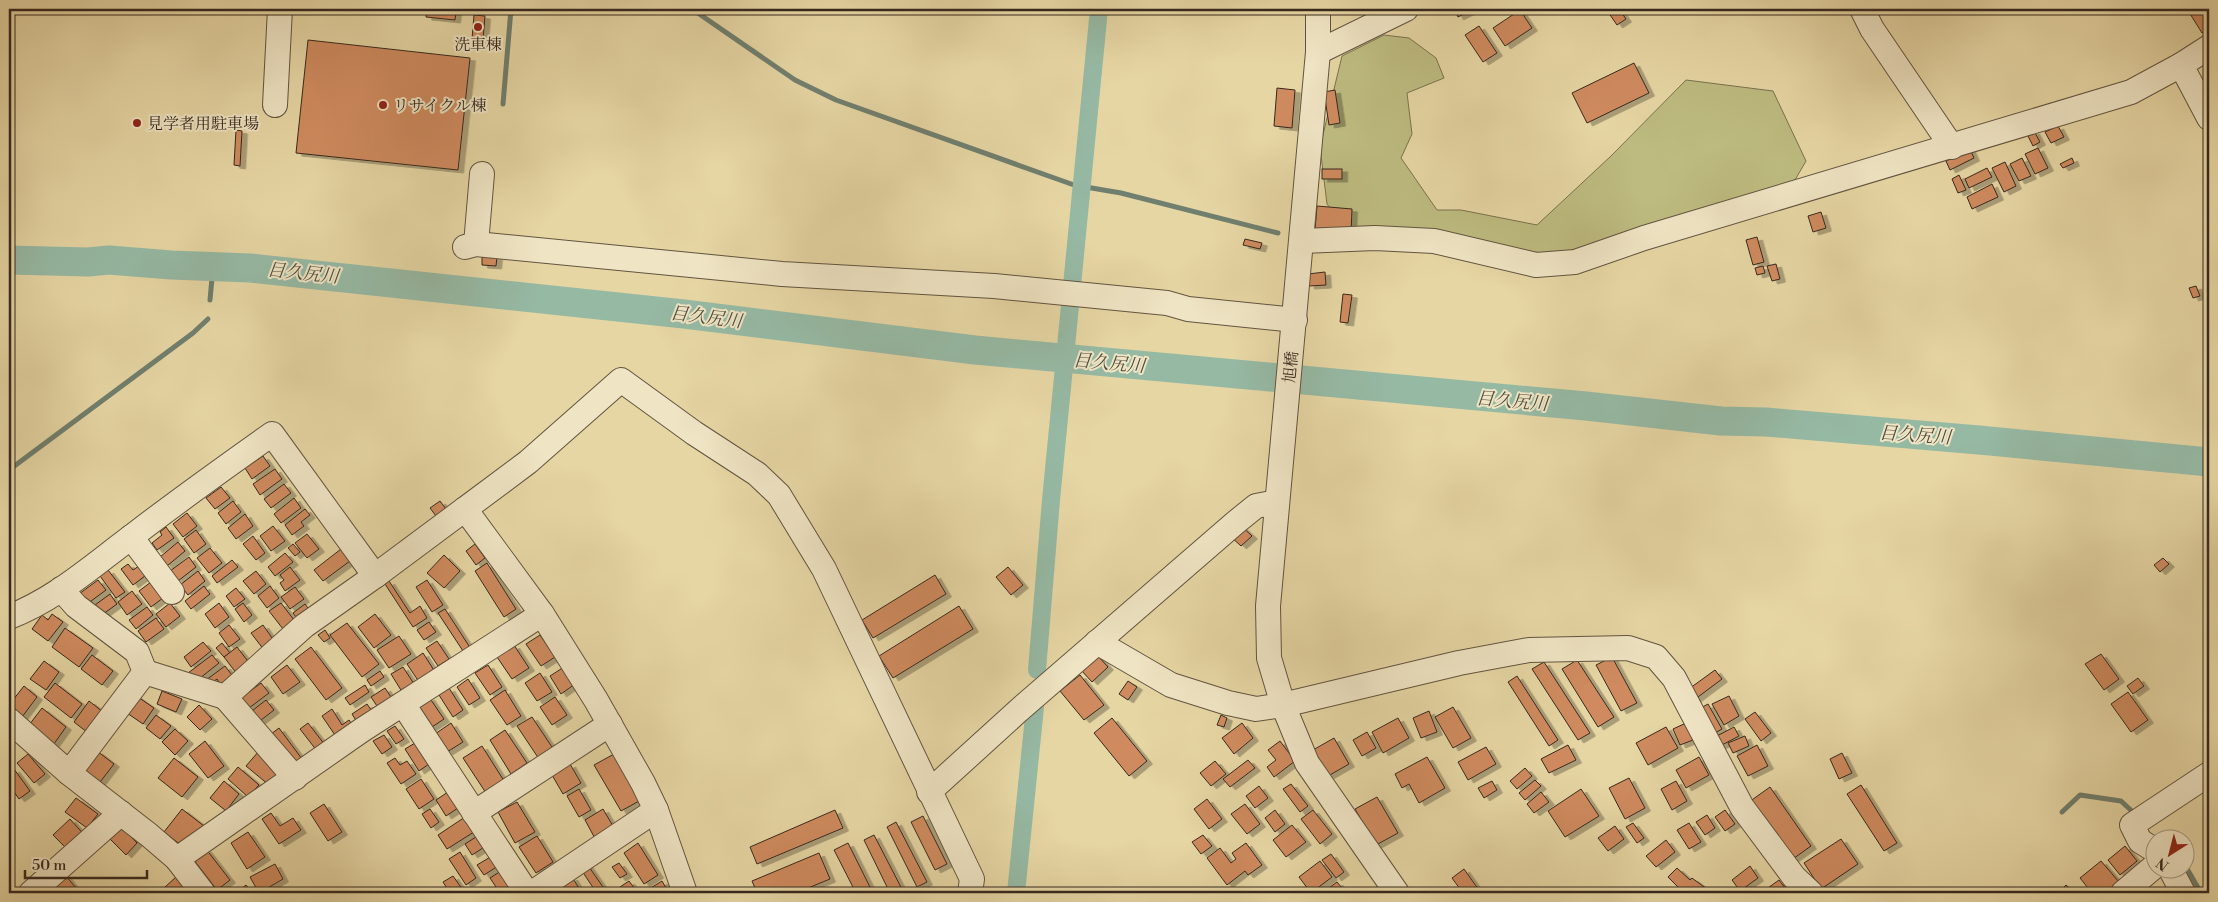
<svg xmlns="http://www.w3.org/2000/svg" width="2218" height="902" viewBox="0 0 2218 902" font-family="'Libre Bodoni','Noto Serif JP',serif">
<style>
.green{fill:#bdbb80;stroke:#7a724e}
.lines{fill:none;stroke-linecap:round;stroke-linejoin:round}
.stream{stroke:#707f6e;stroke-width:5}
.canal{stroke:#96b9a4;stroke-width:18}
.river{stroke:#96b9a4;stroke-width:29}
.building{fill:#cf8b5f;stroke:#36281d;filter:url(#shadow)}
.minor-casing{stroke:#62543f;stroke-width:26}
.minor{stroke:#efe4c4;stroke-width:24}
.poi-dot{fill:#8f2418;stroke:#efe4c4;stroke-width:2}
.labels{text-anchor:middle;stroke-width:4;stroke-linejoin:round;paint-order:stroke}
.poi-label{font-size:16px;fill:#36281d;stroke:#efe4c4;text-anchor:start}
.street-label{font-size:16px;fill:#36281d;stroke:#efe4c4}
.water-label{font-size:18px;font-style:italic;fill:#4e4c3f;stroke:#efe4c4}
</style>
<defs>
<filter id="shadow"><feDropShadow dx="5.5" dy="3" stdDeviation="0" flood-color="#0004"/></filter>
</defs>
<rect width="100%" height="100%" fill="#e6d6a4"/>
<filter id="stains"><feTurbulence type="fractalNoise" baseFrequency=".004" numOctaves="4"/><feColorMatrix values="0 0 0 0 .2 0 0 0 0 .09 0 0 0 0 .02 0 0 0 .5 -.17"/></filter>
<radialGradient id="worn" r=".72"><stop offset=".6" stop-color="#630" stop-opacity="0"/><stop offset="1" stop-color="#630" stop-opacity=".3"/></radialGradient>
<polygon class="green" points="1384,35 1409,38 1436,58 1444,78 1407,93 1412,134 1401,158 1437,210 1461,210 1537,225 1611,156 1686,80 1773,91 1806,161 1795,180 1658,241 1560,275 1361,233 1335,214 1327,204 1320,147 1342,56"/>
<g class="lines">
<g class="stream">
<polyline points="692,9 795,80 836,100 1074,185 1121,193 1278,233"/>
<polyline points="503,104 511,9"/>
<polyline points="210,300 213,267"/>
<polyline points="9,470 193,333 208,319"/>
<polyline points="2062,812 2080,795 2121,801 2135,814"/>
<polyline points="2186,867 2201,893"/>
</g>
<g class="canal">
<polyline points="1037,670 1051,500 1099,9"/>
<polyline points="1016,893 1035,707"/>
</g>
<polyline class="river" points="9,260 88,262 109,260 171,265 250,268 684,314 975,350 1586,406 1721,421 1766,422 1979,440 2209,462"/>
</g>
<g class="building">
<polygon points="427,9 456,12 455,20 426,17"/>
<polygon points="1454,9 1474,9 1458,17"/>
<polygon points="1606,9 1619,9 1626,19 1617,25"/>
<polygon points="2187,9 2209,9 2209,29 2202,33"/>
<polygon points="1520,10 1532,28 1505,46 1493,28"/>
<polygon points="474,15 485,16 483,40 472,39"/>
<polygon points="1479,26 1497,53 1483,62 1465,35"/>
<polygon points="308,40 470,58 458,170 296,153"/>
<polygon points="1634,63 1649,93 1587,123 1572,93"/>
<polygon points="1277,88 1295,90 1292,128 1274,126"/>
<polygon points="1335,90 1340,123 1329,125 1324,92"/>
<polygon points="2058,126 2064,137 2051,143 2045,132"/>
<polygon points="236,130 242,131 240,166 234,165"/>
<polygon points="2034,131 2040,142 2033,146 2027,134"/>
<polygon points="2038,148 2048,168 2035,174 2025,154"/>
<polygon points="1970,149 1974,158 1950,170 1946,161"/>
<polygon points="2022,158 2031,176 2019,181 2010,164"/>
<polygon points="2072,158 2074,163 2063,168 2060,164"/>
<polygon points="2005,162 2016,186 2004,192 1992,168"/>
<polygon points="1987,168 1992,177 1969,188 1965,179"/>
<rect x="1322" y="169" width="20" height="10"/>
<polygon points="1959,175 1966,190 1958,193 1952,179"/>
<polygon points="1992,184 1998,197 1972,209 1967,197"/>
<polygon points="1317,206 1352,209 1351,233 1315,230"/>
<polygon points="1821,212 1826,228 1813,232 1808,216"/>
<polygon points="1757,237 1764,262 1753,265 1746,240"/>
<polygon points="1245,239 1262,243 1260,249 1243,245"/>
<polygon points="482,256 497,257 496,266 482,265"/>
<polygon points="1776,264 1780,279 1772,281 1767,266"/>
<polygon points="1763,266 1765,273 1757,275 1755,268"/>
<polygon points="1325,272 1326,285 1309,286 1308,274"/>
<polygon points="2196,286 2200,296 2193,298 2189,288"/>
<polygon points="1343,294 1352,295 1348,323 1340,322"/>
<polygon points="263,456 270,466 252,479 245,468"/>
<polygon points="275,469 282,479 260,495 253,484"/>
<polygon points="284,484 291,493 271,508 264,499"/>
<polygon points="221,487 230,498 215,509 206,498"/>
<polygon points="294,498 301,508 281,523 274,514"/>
<polygon points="233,501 241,512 226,524 218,513"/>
<polygon points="440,501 446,509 436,516 430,508"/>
<polygon points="305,509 310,515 301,522 304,526 292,535 285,525"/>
<polygon points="187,513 197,526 183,537 173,524"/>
<polygon points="245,514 253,526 236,539 228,528"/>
<polygon points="1239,524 1252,536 1241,546 1229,535"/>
<polygon points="273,526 285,541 271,551 260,536"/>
<polygon points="166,527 174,538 157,550 152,543 162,535 160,532"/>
<polygon points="196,530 206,544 194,553 184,539"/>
<polygon points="307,534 319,549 307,558 295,543"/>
<polygon points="253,536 265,553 256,560 243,544"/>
<polygon points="178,542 185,551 167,566 160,557"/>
<polygon points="293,544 300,552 295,556 288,548"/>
<polygon points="475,544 485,558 476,565 466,551"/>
<polygon points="210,548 222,563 209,573 197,558"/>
<polygon points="341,549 350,561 323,581 314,570"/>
<polygon points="285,553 293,562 275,576 268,567"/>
<polygon points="444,555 460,571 444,588 427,573"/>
<polygon points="189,557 196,567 178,581 170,571"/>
<polygon points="2163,558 2169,564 2160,572 2154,565"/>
<polygon points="232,560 238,567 217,583 212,576"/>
<polygon points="487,563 516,609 504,617 475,571"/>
<polygon points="128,564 133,570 142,564 149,573 133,585 121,569"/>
<polygon points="290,567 300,580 285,591 280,583 284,580 280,575"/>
<polygon points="1008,567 1023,585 1011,595 996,577"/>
<polygon points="108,570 125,592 116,598 100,576"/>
<polygon points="198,571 205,581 188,595 180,585"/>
<polygon points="256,571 266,584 254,594 243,581"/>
<polygon points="935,575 946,594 873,638 862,620"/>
<polygon points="98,580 106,590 87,604 79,594"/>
<polygon points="427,580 443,605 432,612 416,587"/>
<polygon points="389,581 410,613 420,606 427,618 413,627 385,584"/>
<polygon points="151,582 163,598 151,607 139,591"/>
<polygon points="204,586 210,594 191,609 185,601"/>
<polygon points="270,586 279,598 267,608 258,596"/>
<polygon points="295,587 304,599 290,609 281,597"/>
<polygon points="236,588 245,599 234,607 226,596"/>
<polygon points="132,591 142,604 127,615 118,602"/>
<polygon points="110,594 117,604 99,617 91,608"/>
<polygon points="170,603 180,616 166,627 156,614"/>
<polygon points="219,603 229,617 215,628 205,614"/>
<polygon points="243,603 252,615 244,622 235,609"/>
<polygon points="281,603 294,620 283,629 269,611"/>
<polygon points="305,604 314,616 302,625 293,613"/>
<polygon points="959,606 973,629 893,678 879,656"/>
<polygon points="147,607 153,615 136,629 129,620"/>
<polygon points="445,609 471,649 465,654 438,613"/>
<polygon points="52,614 63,622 48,641 32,629 42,615 48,620"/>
<polygon points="375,614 391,635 374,648 358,627"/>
<polygon points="156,618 164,629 146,642 138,631"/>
<polygon points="429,622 436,632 424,640 417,630"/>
<polygon points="347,623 379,664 362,677 330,635"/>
<polygon points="229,625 240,639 229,647 219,633"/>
<polygon points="263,625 275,642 264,650 251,633"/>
<polygon points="65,628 93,648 79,667 52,647"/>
<polygon points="325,630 330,638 324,642 318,635"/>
<polygon points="540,635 555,657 541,666 526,644"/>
<polygon points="399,636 411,654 389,668 377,650"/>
<polygon points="437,641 449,659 438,666 426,648"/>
<polygon points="203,642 211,651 191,667 184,657"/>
<polygon points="222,643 230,653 224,657 216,648"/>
<polygon points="514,645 529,668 512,679 497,657"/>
<polygon points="237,647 250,664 237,674 224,657"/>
<polygon points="311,647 342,688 326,700 295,659"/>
<polygon points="423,653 437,675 421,685 407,664"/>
<polygon points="2101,654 2119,679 2104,690 2085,664"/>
<polygon points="92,655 113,671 102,685 81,669"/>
<polygon points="212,655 219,663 195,682 188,673"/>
<polygon points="1097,655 1108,667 1092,682 1081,670"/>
<polygon points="1612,657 1637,703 1621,711 1596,665"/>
<polygon points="1577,660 1614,717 1598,727 1562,669"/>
<polygon points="44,661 59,672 46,690 30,679"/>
<polygon points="1544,662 1590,733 1578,740 1532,669"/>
<polygon points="287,665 300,682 283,694 271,677"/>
<polygon points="488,665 502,687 490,695 475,673"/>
<polygon points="225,666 235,679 223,688 217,679 210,684 206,680"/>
<polygon points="403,667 416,687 404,695 391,674"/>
<polygon points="564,667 575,684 561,694 550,676"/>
<polygon points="1715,670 1722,679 1694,700 1686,691"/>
<polygon points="380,671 384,677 371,686 367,680"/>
<polygon points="540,673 552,692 537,701 525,683"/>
<polygon points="1080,675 1104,705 1084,720 1060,691"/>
<polygon points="1517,676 1558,740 1549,746 1508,682"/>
<polygon points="2138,678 2144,686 2133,694 2127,686"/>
<polygon points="468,679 480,698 469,705 457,687"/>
<polygon points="1128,681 1137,687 1128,700 1119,694"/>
<polygon points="55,683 82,704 71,718 44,697"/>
<polygon points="261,683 269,693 249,708 241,698"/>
<polygon points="365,685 369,692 350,705 345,698"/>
<polygon points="24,686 37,697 22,717 9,705"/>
<polygon points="385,688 395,703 381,712 371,697"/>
<polygon points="449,688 463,710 453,717 439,695"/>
<polygon points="505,690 521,716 507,725 490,700"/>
<polygon points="162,691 182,699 176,712 157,704"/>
<polygon points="2128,692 2148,720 2131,732 2111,704"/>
<polygon points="135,695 154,708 143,724 124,711"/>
<polygon points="1729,696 1739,716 1724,725 1712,704"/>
<polygon points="429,697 444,719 429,729 414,707"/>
<polygon points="555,697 567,715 552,725 540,707"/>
<polygon points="266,700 274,710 256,724 248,714"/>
<polygon points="89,701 107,715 92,736 74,722"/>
<polygon points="367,704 376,717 360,727 352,714"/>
<polygon points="1708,704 1722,729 1710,736 1697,710"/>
<polygon points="199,705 212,719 200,730 187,717"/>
<polygon points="1453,707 1471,738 1453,748 1435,717"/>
<polygon points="42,708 66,727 51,748 26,729"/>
<polygon points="332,709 342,725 349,720 356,730 339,741 322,716"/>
<polygon points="1429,711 1437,732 1421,738 1413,718"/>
<polygon points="1755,712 1771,733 1761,741 1745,719"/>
<polygon points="156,715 171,726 160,739 146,728"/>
<polygon points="1221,715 1227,718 1224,727 1217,725"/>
<polygon points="532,717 554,750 539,759 517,726"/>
<polygon points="1112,718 1147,761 1129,776 1094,733"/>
<polygon points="1398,718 1409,738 1383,753 1372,732"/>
<polygon points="308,723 325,745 317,751 300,729"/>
<polygon points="451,723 463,742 447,752 435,734"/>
<polygon points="1242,723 1253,738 1234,754 1222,738"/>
<polygon points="1686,723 1693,740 1680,745 1673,729"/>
<polygon points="395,726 404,739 396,744 387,731"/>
<polygon points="1666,727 1678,748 1648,765 1636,743"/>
<polygon points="1734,727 1739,736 1720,746 1715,737"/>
<polygon points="279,728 302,759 294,765 271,734"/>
<polygon points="175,729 188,741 175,755 162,742"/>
<polygon points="505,730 527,763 511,774 490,740"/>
<polygon points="1367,732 1376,748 1362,756 1353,740"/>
<polygon points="384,735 392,747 382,754 373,741"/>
<polygon points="1745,736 1749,746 1733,753 1728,743"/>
<polygon points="1334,738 1349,764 1328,776 1313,750"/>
<polygon points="205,741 224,766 208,778 189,754"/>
<polygon points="1280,741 1295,761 1274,777 1267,767 1276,760 1268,750"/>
<polygon points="415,743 429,764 419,771 405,749"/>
<polygon points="1568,745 1576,760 1549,773 1541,759"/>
<polygon points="1757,745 1768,766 1748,776 1737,756"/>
<polygon points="482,746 506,784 488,796 463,758"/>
<polygon points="1486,747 1496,764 1468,780 1458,762"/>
<polygon points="97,751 114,764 97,786 80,773"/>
<polygon points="259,751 281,770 269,785 246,766"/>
<polygon points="1842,753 1852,773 1839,779 1830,759"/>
<polygon points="28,754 45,774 34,783 17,763"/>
<polygon points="614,754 641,800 621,811 594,765"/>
<polygon points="1427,757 1445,788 1419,803 1409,784 1402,788 1395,774"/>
<polygon points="1699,757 1709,775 1686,788 1676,770"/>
<polygon points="174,758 198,777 182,797 158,778"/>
<polygon points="395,758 400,765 407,761 416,774 401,784 387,763"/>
<polygon points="1248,760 1255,768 1230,787 1223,779"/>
<polygon points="1215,761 1226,774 1211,786 1200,773"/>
<polygon points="570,764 581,783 563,794 552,775"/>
<polygon points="238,767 259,785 248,797 228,779"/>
<polygon points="1525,768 1532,776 1517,789 1510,781"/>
<polygon points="14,769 30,791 19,799 9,785 9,773"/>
<polygon points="1629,778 1645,808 1625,819 1609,788"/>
<polygon points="421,779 434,799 419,809 406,789"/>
<polygon points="1535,780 1541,786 1525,800 1519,793"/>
<polygon points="224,781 239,794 226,811 210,798"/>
<polygon points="1492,781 1497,790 1484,798 1478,788"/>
<polygon points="1676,781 1687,801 1672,810 1661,789"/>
<polygon points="1291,784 1308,806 1300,812 1283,789"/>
<polygon points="1861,785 1897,843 1884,851 1847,794"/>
<polygon points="1259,786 1268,798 1255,808 1246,796"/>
<polygon points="1770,787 1811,846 1790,861 1749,802"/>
<polygon points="579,789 591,810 579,817 567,796"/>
<polygon points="1581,789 1599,816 1565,837 1548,811"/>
<polygon points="451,790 461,806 446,816 436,800"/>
<polygon points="1541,792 1549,802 1534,813 1527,804"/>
<polygon points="1377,797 1398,833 1376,845 1355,809"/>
<polygon points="76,798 98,814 87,828 65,812"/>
<polygon points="1207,799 1222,819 1209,829 1194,809"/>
<polygon points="517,802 535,832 515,843 498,812"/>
<polygon points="324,804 342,832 328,841 310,813"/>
<polygon points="1245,804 1260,824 1247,834 1231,814"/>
<polygon points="182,809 204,826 186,849 164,832"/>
<polygon points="430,809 439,822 431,828 422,814"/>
<polygon points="603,809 617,833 598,844 585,820"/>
<polygon points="835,810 843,828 757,864 750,847"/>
<polygon points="1275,810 1285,824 1275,832 1265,818"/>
<polygon points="1313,810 1332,834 1320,844 1301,819"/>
<polygon points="1725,810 1735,824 1725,831 1715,817"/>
<polygon points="271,813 280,826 293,818 301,830 279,844 262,819"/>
<polygon points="1707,815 1715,828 1705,835 1696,822"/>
<polygon points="923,816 947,864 935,870 911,822"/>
<polygon points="465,817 474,832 447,849 438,835"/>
<polygon points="70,819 87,838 71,853 53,835"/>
<polygon points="896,822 927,882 917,887 887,827"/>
<polygon points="1633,823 1644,838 1637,843 1626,827"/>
<polygon points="1689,823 1701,842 1689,849 1677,830"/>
<polygon points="120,825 137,843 126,855 107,836"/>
<polygon points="1292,825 1306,842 1286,857 1273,840"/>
<polygon points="1615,826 1624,839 1608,851 1598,838"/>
<polygon points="248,832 265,857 247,869 231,843"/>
<polygon points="479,835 486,846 472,855 465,844"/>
<polygon points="874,835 904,893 890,893 864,840"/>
<polygon points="1203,835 1212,846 1201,854 1192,842"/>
<polygon points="537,836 553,862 536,873 519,847"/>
<polygon points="1841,839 1858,864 1821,889 1804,863"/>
<polygon points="1666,840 1675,852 1656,867 1646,856"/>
<polygon points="638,843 658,875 644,884 624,853"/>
<polygon points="848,843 873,893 856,893 834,850"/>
<polygon points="1246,843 1262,865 1248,875 1245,871 1227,885 1207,858 1220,848 1231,863 1236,859 1232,853"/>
<polygon points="2125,846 2137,861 2120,875 2108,860"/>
<polygon points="206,849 230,880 217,890 193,859"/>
<polygon points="460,852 476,878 466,885 449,859"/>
<polygon points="819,853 830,879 796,893 757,893 752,881"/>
<polygon points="1331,854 1344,872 1336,878 1322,860"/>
<polygon points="492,856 498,866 484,875 477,865"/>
<polygon points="1320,861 1332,877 1311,893 1299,877"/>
<polygon points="2101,861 2119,882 2105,893 2092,893 2080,878"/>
<polygon points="619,863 627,874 620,878 612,867"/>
<polygon points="275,864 283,879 259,893 250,877"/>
<polygon points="587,864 603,887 596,892 580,868"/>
<polygon points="1750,866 1758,878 1740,891 1732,880"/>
<polygon points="1677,868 1690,880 1692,878 1711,892 1680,893 1682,891 1668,877"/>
<polygon points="1464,869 1481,893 1463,893 1452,878"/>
<polygon points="501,871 515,893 500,893 490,878"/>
<polygon points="66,876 80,893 59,893 53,887"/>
<polygon points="177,876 191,893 165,893 167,891 164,888"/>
<polygon points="453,876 465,893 450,893 443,882"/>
<polygon points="572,877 582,893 567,893 561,884"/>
<polygon points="1779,880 1788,892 1761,893"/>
<polygon points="629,881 638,893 624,893 620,887"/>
<polygon points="662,881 666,888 658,893 651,893 649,889"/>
<polygon points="1337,882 1346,893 1322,893"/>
<polygon points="246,885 253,893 236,893"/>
<polygon points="2066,885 2075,893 2058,893"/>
</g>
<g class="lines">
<g class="minor-casing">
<g id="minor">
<polyline points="1318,9 1318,52 1268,606 1269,658 1283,705 1307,763 1397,893"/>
<polyline points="1862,9 1872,29 1952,147"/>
<polyline points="1318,52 1406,9"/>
<polyline points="2181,65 2209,118"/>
<polyline points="275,105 280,9"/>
<polyline points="1302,241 1375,238 1434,241 1536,265 1575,262 1644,238 2131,92 2181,65 2209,47"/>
<polyline points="476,244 482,174"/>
<polyline points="465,247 476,244 782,274 994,286 1167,303 1188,309 1295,320"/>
<polyline points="465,509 528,462 621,380 694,433 757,474 779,495 824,569 972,879 970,893"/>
<polyline points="131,537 172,592"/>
<polyline points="61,589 76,606 137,652 145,672 69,773"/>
<path d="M 9,617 C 54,600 91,567 130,538 C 176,502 224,468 272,434 L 375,576 L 465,509 L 542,614 L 596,700 L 643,783 L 656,810 L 685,893"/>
<polyline points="1097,642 1171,685 1228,703 1256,709 1283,705 1459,663 1529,650 1628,648 1656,657 1674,678 1742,807 1794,877 1811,893"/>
<polyline points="145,672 225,697 304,626 375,576"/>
<polyline points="225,697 295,778"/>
<polyline points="403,704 527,893"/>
<polyline points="9,720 69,773 149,835 177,859 203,893"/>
<polyline points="929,792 1018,711 1235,523 1256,506 1277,502"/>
<polyline points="474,813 610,724"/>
<polyline points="2156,851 2140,841 2132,825 2209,774"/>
<polyline points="177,859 362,730 542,614"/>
<polyline points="2171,870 2183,893"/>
<polyline points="31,893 121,813"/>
<polyline points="532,893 656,810"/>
<polyline points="2123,893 2156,865"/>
</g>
</g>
<use href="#minor" class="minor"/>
</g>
<g class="poi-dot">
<circle cx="478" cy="27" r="5"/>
<circle cx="383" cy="105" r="5"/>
<circle cx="137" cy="123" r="5"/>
</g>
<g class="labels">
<g class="poi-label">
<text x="478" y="50" text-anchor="middle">洗車棟</text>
<text x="393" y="111">リサイクル棟</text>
<text x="147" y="129">見学者用駐車場</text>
</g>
<g class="street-label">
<text transform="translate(1290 367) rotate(-84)" y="6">旭橋</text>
</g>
<g class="water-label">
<text transform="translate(303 273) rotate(6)" y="6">目久尻川</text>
<text transform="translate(706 317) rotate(7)" y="6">目久尻川</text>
<text transform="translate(1109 363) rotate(5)" y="6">目久尻川</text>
<text transform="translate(1512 401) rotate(5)" y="6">目久尻川</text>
<text transform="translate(1915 435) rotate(4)" y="6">目久尻川</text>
</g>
</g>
<rect width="2218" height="902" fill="none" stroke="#e6d6a4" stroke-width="30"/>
<rect x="10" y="10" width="2198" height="882" fill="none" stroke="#36281d" stroke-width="2.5"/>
<rect x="15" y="15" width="2188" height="872" fill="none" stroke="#36281d"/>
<g transform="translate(2170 854) rotate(216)"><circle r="24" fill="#efe4c4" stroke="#a59981"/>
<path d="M0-4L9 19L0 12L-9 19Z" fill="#8f2418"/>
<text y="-8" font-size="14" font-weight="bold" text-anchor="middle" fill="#36281d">N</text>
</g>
<path d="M25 870v8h122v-8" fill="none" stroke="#36281d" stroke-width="2.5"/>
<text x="32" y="870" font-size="15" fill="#36281d" stroke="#efe4c4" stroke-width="4" paint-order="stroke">50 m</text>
<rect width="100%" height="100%" filter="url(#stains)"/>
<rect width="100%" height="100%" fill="url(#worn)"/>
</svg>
